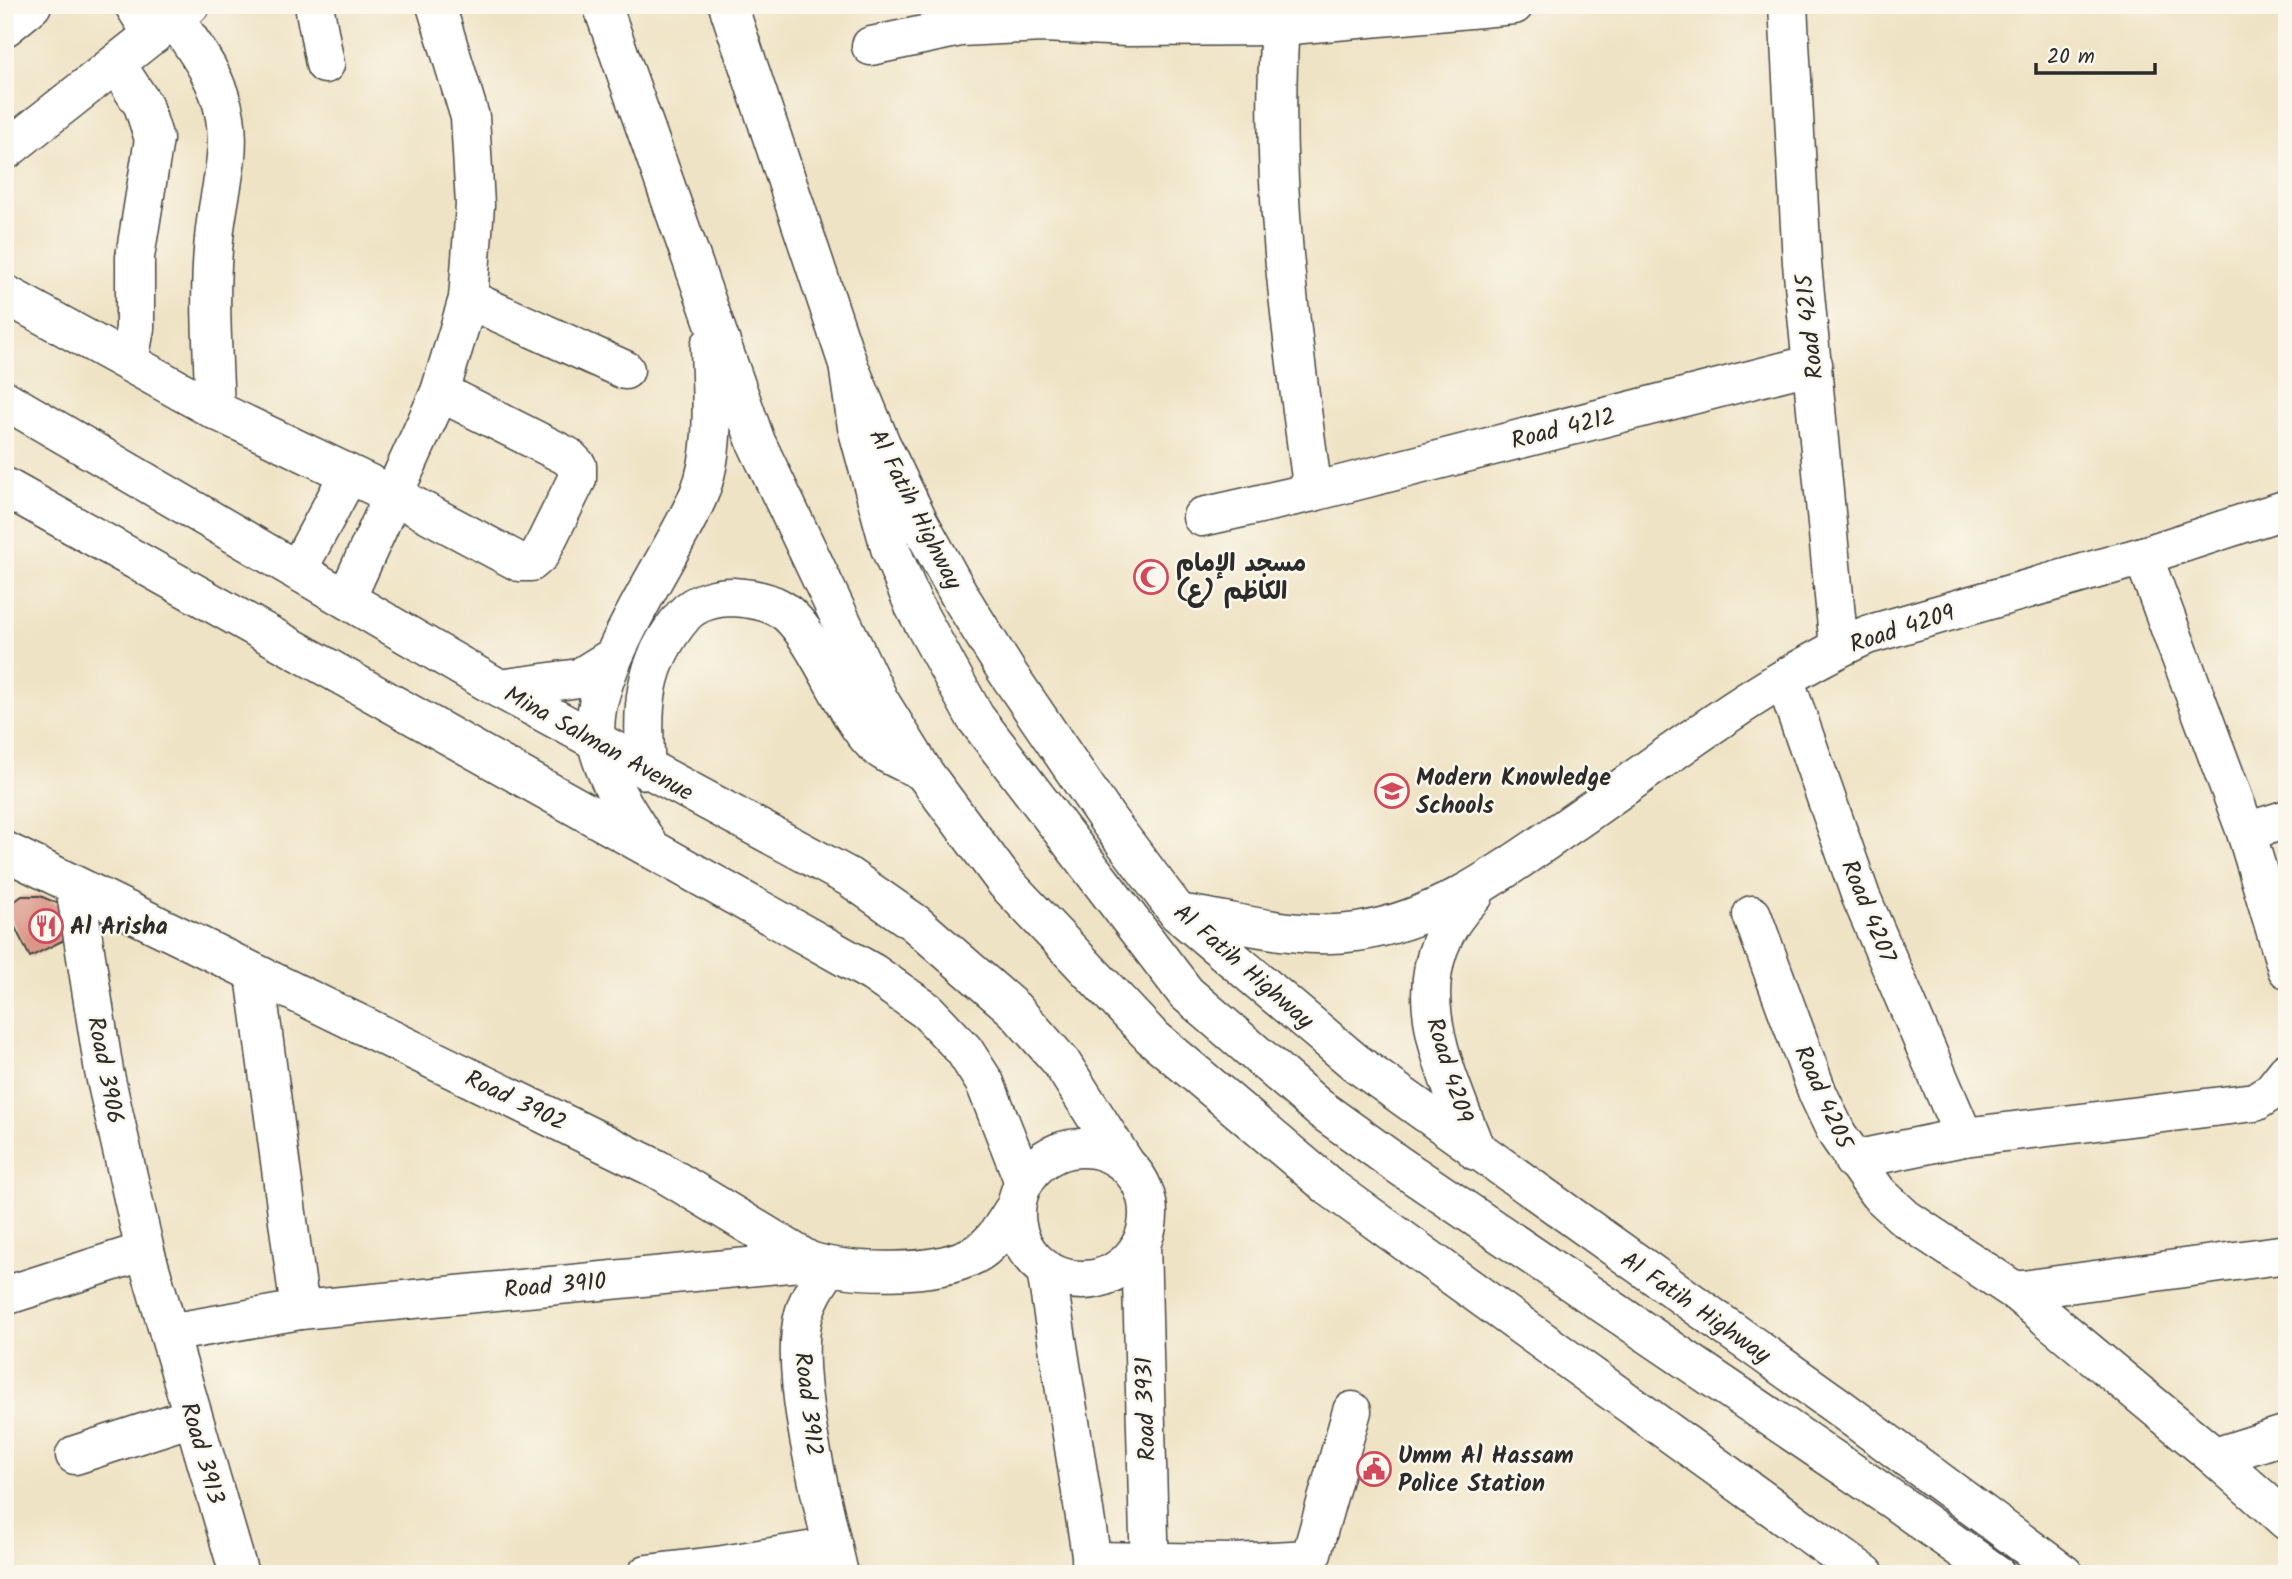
<svg xmlns="http://www.w3.org/2000/svg" width="2292" height="1579" viewBox="0 0 2292 1579" font-family="Kalam,'Playpen Sans Arabic',sans-serif">
<style>
.building{fill:#da9688}
.lines{fill:none;stroke-linecap:round;stroke-linejoin:round}
.minor-casing{stroke:#484742;stroke-width:41}
.major-casing{stroke:#484742;stroke-width:41}
.highway-casing{stroke:#484742;stroke-width:41}
.minor{stroke:#fff;stroke-width:38}
.major{stroke:#fff;stroke-width:38}
.highway{stroke:#fff;stroke-width:38}
.labels{text-anchor:middle;stroke-width:5;stroke-linejoin:round;paint-order:stroke}
.street-label{font-size:24px;fill:#2b2b2b;stroke:#fbf7ec}
.poi-label{font-size:24px;font-weight:bold;fill:#2b2b2b;stroke:#fbf7ec;text-anchor:start}
</style>
<rect width="100%" height="100%" fill="#fbf7ec"/>
<filter id="ink" filterUnits="userSpaceOnUse"><feTurbulence type="fractalNoise" baseFrequency=".0143" numOctaves="2"/><feDisplacementMap in="SourceGraphic" scale="14" xChannelSelector="R" yChannelSelector="G"/><feConvolveMatrix kernelMatrix="1 2 1 2 8 2 1 2 1" color-interpolation-filters="sRGB"/></filter>
<filter id="wash" filterUnits="userSpaceOnUse"><feTurbulence type="fractalNoise" baseFrequency=".00686" numOctaves="4" result="noise"/><feDisplacementMap in="SourceGraphic" scale="28" xChannelSelector="R" yChannelSelector="G"/><feGaussianBlur stdDeviation="1.57" result="paint"/><feColorMatrix in="noise" values="0 0 0 0 0 0 0 0 0 0 0 0 0 0 0 0 0 1.4 0 .05"/><feComposite in="paint" operator="in"/></filter>
<g filter="url(#wash)">
<rect width="100%" height="100%" fill="#efe3c5"/>
<g id="blocks">
<polygon class="building" points="22,896 40,896 62,905 80,932 30,957 5,908"/>
</g>
</g>
<g filter="url(#ink)">
<use href="#blocks" fill-opacity="0" stroke="#484742" stroke-width="2"/>
<g class="lines">
<g class="minor-casing">
<g id="minor">
<polyline points="134,5 153,35"/>
<polyline points="314,5 325,64"/>
<polyline points="1788,5 1802,263 1839,648"/>
<path d="M 174,18 C 195,48 219,79 225,117 C 232,157 217,199 214,239 C 208,296 213,353 215,410"/>
<path d="M 1280,26 C 1269,181 1292,339 1313,492"/>
<polyline points="5,27 32,5"/>
<polyline points="871,46 961,27 1043,23 1128,27 1280,26 1514,5"/>
<polyline points="116,64 143,105 154,139 135,257 135,328 129,361"/>
<polyline points="5,151 190,5"/>
<polyline points="5,294 215,410 395,496 519,562 531,562 540,554 577,479 577,466 567,456 440,392"/>
<polyline points="468,299 625,370"/>
<polyline points="5,400 500,689 849,877 915,923 1014,1009 1061,1062 1125,1163"/>
<polyline points="5,487 873,973 927,1011 964,1050 985,1083 1024,1182"/>
<polyline points="1202,517 1313,492 1813,364"/>
<polyline points="2143,556 2246,832 2287,969"/>
<polyline points="297,571 348,476"/>
<polyline points="346,599 440,392 468,299 475,205 470,117 436,5"/>
<polyline points="1785,681 1861,897 1964,1137"/>
<polyline points="2246,832 2287,819"/>
<path d="M 5,851 L 657,1169 L 809,1261 C 852,1274 934,1276 974,1255 C 994,1245 1004,1223 1016,1206"/>
<polyline points="75,887 104,1071 145,1251 239,1574"/>
<path d="M 1474,895 C 1395,973 1443,1063 1476,1151"/>
<path d="M 1178,913 C 1236,921 1297,941 1357,932 C 1437,920 1503,871 1568,826 C 1664,760 1760,683 1867,635 L 2143,556 L 2287,509"/>
<polyline points="1752,915 1818,1094 1837,1134 1878,1193 1905,1218 2015,1291 2215,1457 2287,1521"/>
<polyline points="255,975 300,1310"/>
<circle cx="1082" cy="1214" r="66"/>
<polyline points="1853,1160 1964,1137 2255,1102 2272,1091 2287,1072"/>
<polyline points="1141,1244 1150,1574"/>
<path d="M 829,1267 C 819,1282 809,1296 804,1314 C 787,1374 825,1511 839,1574"/>
<polyline points="1046,1270 1094,1574"/>
<polyline points="2015,1291 2287,1254"/>
<polyline points="5,1296 145,1251"/>
<polyline points="169,1333 300,1310 809,1261"/>
<polyline points="75,1455 192,1417"/>
<polyline points="2215,1457 2287,1434"/>
<polyline points="1091,1561 1235,1563 1310,1559"/>
<polyline points="647,1574 723,1565 833,1547"/>
<polyline points="1306,1574 1352,1411"/>
</g>
</g>
<g class="major-casing">
<g id="major">
<polyline points="602,5 756,442 879,700 925,774 1006,883 1151,1036 1331,1188 1865,1574"/>
<polyline points="728,5 848,364 881,444 919,522 961,598 1007,672 1108,820 1178,913 1356,1063 1836,1405 2064,1574"/>
<polyline points="500,689 579,678 613,657"/>
<path d="M 646,770 C 642,708 641,665 684,615 C 695,602 716,597 733,597 C 749,598 765,600 779,608 C 812,624 843,715 873,743 C 885,755 905,762 920,770"/>
<path d="M 650,847 C 629,814 606,782 597,743 C 582,677 674,556 699,494 C 717,450 711,392 710,346"/>
</g>
</g>
<g class="highway-casing">
<polyline id="highway" points="848,364 857,427 890,548 914,606 975,717 1186,993 1319,1108 1397,1164 1896,1502 1996,1574"/>
</g>
<use href="#minor" class="minor"/>
<use href="#major" class="major"/>
<use href="#highway" class="highway"/>
</g>
</g>
<defs>
<g id="mosque-ring" transform="scale(1.75)"><circle r="9.5" fill="#fbf7ec" stroke="#d1495b" stroke-width="1.5"/><path d="M3.5-4.9A6 6 0 1 0 3.5 4.9A5 5 0 1 1 3.5-4.9Z" fill="#d1495b"/></g>
<g id="school-ring" transform="scale(1.75)"><circle r="9.5" fill="#fbf7ec" stroke="#d1495b" stroke-width="1.5"/><path d="M0-5L7-2L0 1L-7-2ZM-4 1L0 2.5L4 1V4Q0 6-4 4Z" fill="#d1495b"/></g>
<g id="restaurant-ring" transform="scale(1.75)"><circle r="9.5" fill="#fbf7ec" stroke="#d1495b" stroke-width="1.5"/><path d="M-5-6h1v4h1v-4h1v4h1v-4h1v5L-1.5 .5V6h-2V.5L-5-1ZM5-6V6H3V1.5H1.5Q1.5-4 5-6Z" fill="#d1495b"/></g>
<g id="civic-ring" transform="scale(1.75)"><circle r="9.5" fill="#fbf7ec" stroke="#d1495b" stroke-width="1.5"/><path d="M-.6-6.5H3V-4.5H.6V-3L4-1V1h2V6H-6V1h2V-1L-.6-3ZM-1.2 2.5V6h2.4V2.5Z" fill="#d1495b"/></g>
</defs>
<g fill-rule="evenodd">
<use href="#mosque-ring" x="1151" y="577"/>
<use href="#school-ring" x="1392" y="791"/>
<use href="#restaurant-ring" x="46" y="926"/>
<use href="#civic-ring" x="1374" y="1469"/>
</g>
<g class="labels">
<g class="street-label">
<text transform="translate(1809 327) rotate(-96)" y="8">Road 4215</text>
<text transform="translate(1563 428) rotate(-14)" y="8">Road 4212</text>
<text transform="translate(916 509) rotate(63)" y="8">Al Fatih Highway</text>
<text transform="translate(1902 628) rotate(-18)" y="8">Road 4209</text>
<text transform="translate(599 743) rotate(29)" y="8">Mina Salman Avenue</text>
<text transform="translate(1869 911) rotate(68)" y="8">Road 4207</text>
<text transform="translate(1244 966) rotate(41)" y="8">Al Fatih Highway</text>
<text transform="translate(106 1070) rotate(79)" y="8">Road 3906</text>
<text transform="translate(1450 1070) rotate(73)" y="8">Road 4209</text>
<text transform="translate(1824 1097) rotate(66)" y="8">Road 4205</text>
<text transform="translate(516 1100) rotate(26)" y="8">Road 3902</text>
<text transform="translate(555 1285) rotate(-5)" y="8">Road 3910</text>
<text transform="translate(1696 1307) rotate(35)" y="8">Al Fatih Highway</text>
<text transform="translate(809 1404) rotate(83)" y="8">Road 3912</text>
<text transform="translate(1145 1409) rotate(-92)" y="8">Road 3931</text>
<text transform="translate(203 1453) rotate(74)" y="8">Road 3913</text>
</g>
<g class="poi-label">
<text x="1176" y="571">مسجد الإمام<tspan x="1176" dy="28">الكاظم (ع)</tspan></text>
<text x="1416" y="785">Modern Knowledge<tspan x="1416" dy="28">Schools</tspan></text>
<text x="70" y="934">Al Arisha</text>
<text x="1398" y="1463">Umm Al Hassam<tspan x="1398" dy="28">Police Station</tspan></text>
</g>
</g>
<rect width="2292" height="1579" fill="none" stroke="#fbf7ec" stroke-width="28"/>
<path d="M2036 63v10h119v-10" fill="none" stroke="#2b2b2b" stroke-width="3.5"/>
<text x="2047" y="63" font-size="21" fill="#2b2b2b" stroke="#fbf7ec" stroke-width="5" paint-order="stroke">20 m</text>
</svg>
